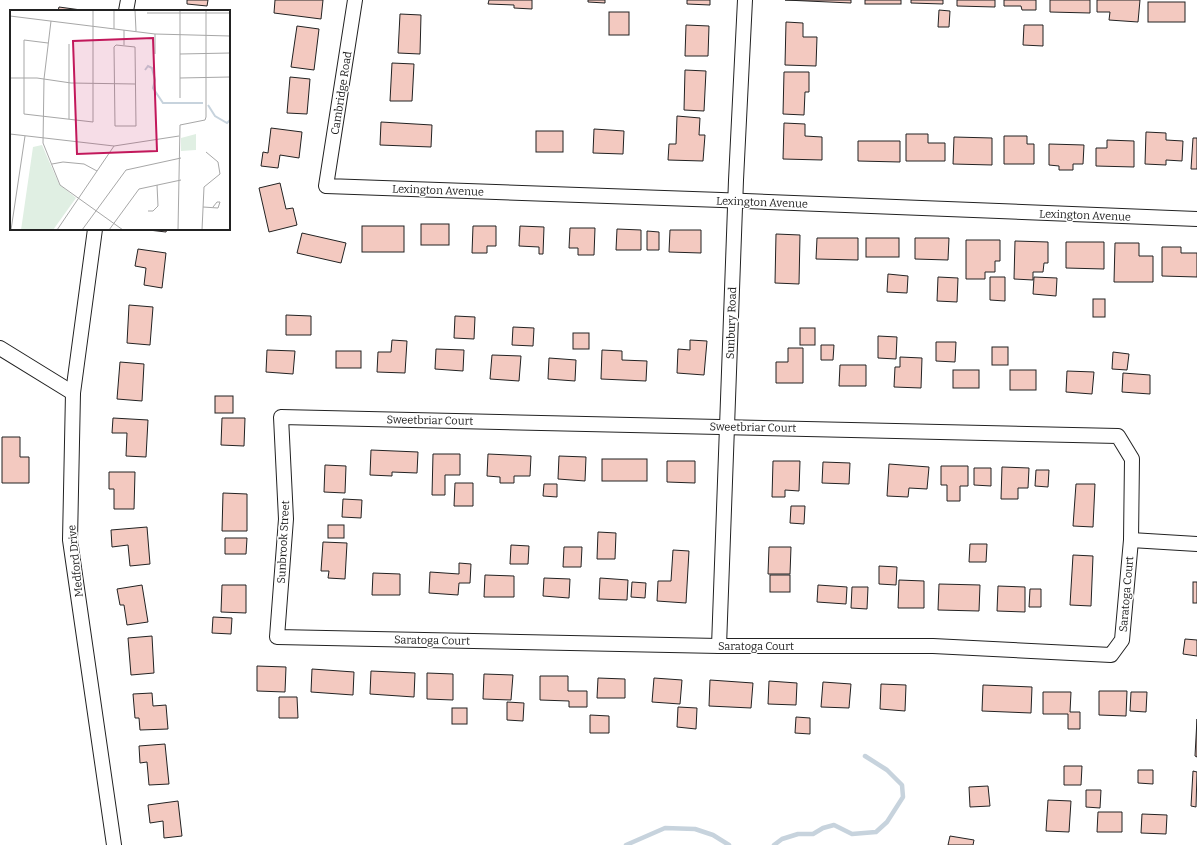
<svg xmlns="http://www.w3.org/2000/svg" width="1197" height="845" viewBox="0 0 1197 845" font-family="Bitter,serif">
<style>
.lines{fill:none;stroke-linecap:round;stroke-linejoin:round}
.stream{stroke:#c7d3dd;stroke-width:4.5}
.building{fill:#f3c9c0;stroke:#222}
.street-casing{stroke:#222;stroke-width:16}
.street{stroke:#fff;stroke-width:14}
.labels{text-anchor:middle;stroke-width:3;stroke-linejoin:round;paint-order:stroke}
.street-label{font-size:11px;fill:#222;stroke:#fff}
.inset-river{fill:none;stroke:#c7d3dd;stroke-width:2}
.inset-road{fill:none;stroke:#a7a7a7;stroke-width:1}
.view{fill:#c2185b;fill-opacity:0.15;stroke:#c2185b;stroke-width:2}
.inset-edge{fill:none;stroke:#222;stroke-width:2}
</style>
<rect width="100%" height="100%" fill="#fff"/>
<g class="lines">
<g class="stream">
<polyline points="626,845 665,828 695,829 713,835 729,845"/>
<polyline points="774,845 782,839 798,834 813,834 823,828 834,825 852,834 876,832 887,822 903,797 902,785 887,770 865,756"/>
</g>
</g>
<g class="building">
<polygon points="187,0 208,0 207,6 187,4"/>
<polygon points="275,0 323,0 321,19 274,13"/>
<polygon points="489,0 532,0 532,9 514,8 514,5 488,4"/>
<polygon points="588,0 605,0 605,3 588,2"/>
<polygon points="687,0 710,0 710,5 687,4"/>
<polygon points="785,0 851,0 851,3"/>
<rect x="865" y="0" width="36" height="4"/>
<polygon points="911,0 943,0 943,4 911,3"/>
<polygon points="957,0 995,0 995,7 957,6"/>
<polygon points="1004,0 1036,0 1036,10 1022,10 1021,6 1004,6"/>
<polygon points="1050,0 1090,0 1090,13 1050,12"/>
<polygon points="1097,0 1140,0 1138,22 1109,20 1110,12 1097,12"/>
<rect x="1148" y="2" width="37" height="20"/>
<polygon points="59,7 81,10 81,11 58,11"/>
<polygon points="939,10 950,11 949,27 938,27"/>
<rect x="609" y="12" width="20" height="23"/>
<polygon points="400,14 421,15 420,54 398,53"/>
<polygon points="786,22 803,23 803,37 817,37 816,66 785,65"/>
<polygon points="686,25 709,26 708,56 685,56"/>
<polygon points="1024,25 1043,25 1043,46 1023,45"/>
<polygon points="297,26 319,29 314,70 291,67"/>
<polygon points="392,63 414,64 412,101 390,101"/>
<polygon points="685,70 706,71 704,111 684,110"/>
<polygon points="784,72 809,72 809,92 805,92 804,115 783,114"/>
<polygon points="290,77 310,79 307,114 287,113"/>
<polygon points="677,116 700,118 699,135 705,135 703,161 668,160 669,144 676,144"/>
<polygon points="381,122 432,125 431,147 380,145"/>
<polygon points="784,123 805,124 805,136 822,137 822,160 783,159"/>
<polygon points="271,128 302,132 299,158 280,155 278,168 261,166 263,152 268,153"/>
<polygon points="594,129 624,131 623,154 593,153"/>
<rect x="536" y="131" width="27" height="21"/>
<polygon points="1146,132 1166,133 1166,140 1183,141 1182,161 1166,160 1166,165 1145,164"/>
<polygon points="906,134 928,134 928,143 945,143 945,161 906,161"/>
<polygon points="1004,136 1027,136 1027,144 1034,144 1034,164 1004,164"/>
<polygon points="954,137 992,138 992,165 953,164"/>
<polygon points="1193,138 1197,138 1197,169 1191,169"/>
<polygon points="1107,140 1134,141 1134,167 1096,166 1096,148 1107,148"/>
<polygon points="858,141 900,141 900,162 858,161"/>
<polygon points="1049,144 1084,145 1083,164 1073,164 1073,170 1059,170 1059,166 1049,165"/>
<polygon points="280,183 286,209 293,208 297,225 269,232 259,188"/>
<rect x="421" y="224" width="28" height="21"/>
<rect x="362" y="226" width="42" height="26"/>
<polygon points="473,226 496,226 496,246 487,246 487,253 472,253"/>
<polygon points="520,226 544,227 543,254 539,254 539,247 519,246"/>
<polygon points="570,228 595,228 594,255 578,255 578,248 569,248"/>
<polygon points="140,229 167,229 166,232"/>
<polygon points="617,229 641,230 641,250 616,250"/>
<polygon points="670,230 701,230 701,253 669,252"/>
<polygon points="647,231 659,232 659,250 647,250"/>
<polygon points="302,233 346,243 341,263 297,253"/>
<polygon points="776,234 800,235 799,284 775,283"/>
<polygon points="817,238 858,238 858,260 816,259"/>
<rect x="866" y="238" width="33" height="19"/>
<polygon points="915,238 949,238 948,260 915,259"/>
<polygon points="966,240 1000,240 1000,261 995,261 995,272 985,272 985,279 966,279"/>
<polygon points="1015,241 1048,242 1048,263 1044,263 1043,272 1033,272 1033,280 1014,279"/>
<polygon points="1066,242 1104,242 1104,269 1066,268"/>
<polygon points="1115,243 1139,243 1139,256 1153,256 1153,282 1114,282"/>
<polygon points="1162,247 1181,247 1181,253 1197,253 1197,277 1162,276"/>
<polygon points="138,249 166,253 162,288 144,285 146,268 135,266"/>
<polygon points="888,274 908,276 907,293 887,292"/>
<polygon points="938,277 958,278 957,302 937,301"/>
<polygon points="990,277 1005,277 1005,301 990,300"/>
<polygon points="1034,277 1057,278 1056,296 1033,294"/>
<rect x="1093" y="299" width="12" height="18"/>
<polygon points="129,305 153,307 150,345 127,343"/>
<polygon points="286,315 311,316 311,335 286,335"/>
<polygon points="455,316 475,317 474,339 454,338"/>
<polygon points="513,327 534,328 533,346 512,345"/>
<rect x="800" y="328" width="15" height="17"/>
<rect x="573" y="333" width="16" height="16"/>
<polygon points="878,336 897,337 896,359 878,358"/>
<polygon points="392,340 407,341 405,373 377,372 378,352 391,352"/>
<polygon points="690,340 707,341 704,375 677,373 678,349 690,350"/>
<polygon points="936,342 956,342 955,362 936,361"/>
<polygon points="821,345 834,345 833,360 821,360"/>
<rect x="992" y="347" width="16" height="18"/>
<polygon points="788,348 803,348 803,383 776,383 776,362 788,362"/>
<polygon points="436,349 464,350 463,371 435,369"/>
<polygon points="267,350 295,351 293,374 266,372"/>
<polygon points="602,350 622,351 622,360 647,361 646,381 601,379"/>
<rect x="336" y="351" width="25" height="17"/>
<polygon points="1113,352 1129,354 1127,370 1112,369"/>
<polygon points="492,355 521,356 519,381 490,379"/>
<polygon points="900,357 922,358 921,388 894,387 895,367 900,367"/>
<polygon points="549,358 576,360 575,381 548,379"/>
<polygon points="120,362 144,364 142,401 117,399"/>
<polygon points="840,365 866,365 866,386 839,386"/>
<rect x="953" y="370" width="26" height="18"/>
<rect x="1010" y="370" width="26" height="20"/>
<polygon points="1067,371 1094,372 1092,394 1066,392"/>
<polygon points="1123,373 1150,375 1150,394 1122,392"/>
<rect x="215" y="396" width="18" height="17"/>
<polygon points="113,418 148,420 146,457 126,456 127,433 112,433"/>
<polygon points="222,418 245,418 244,446 221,445"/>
<polygon points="2,437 20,437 20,457 29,457 29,483 2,483"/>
<polygon points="371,450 418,452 417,473 392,472 392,476 370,475"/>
<polygon points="433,454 460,454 460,475 445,475 445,495 432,495"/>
<polygon points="488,454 531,456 530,476 514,476 514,483 500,483 500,477 487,476"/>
<polygon points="559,456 586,457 585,481 558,479"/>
<rect x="602" y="459" width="45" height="22"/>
<polygon points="667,461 695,461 695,483 667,482"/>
<polygon points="773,461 800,461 799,491 785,490 785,497 772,497"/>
<polygon points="823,462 850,463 849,484 822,483"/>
<polygon points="889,464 929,467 927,489 909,488 908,497 887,496"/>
<polygon points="325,465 346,466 345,493 324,492"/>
<polygon points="941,466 968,466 968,486 960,486 960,501 947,501 947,485 941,485"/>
<polygon points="1002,467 1029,468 1028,488 1018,488 1018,499 1001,499"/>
<polygon points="974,468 991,468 991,486 974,485"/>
<polygon points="1036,470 1049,470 1048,487 1035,486"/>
<polygon points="109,472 135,472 134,509 114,509 114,489 109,489"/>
<polygon points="455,483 473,483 473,506 454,506"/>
<polygon points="544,484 557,484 557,497 543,496"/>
<polygon points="1076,484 1095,484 1093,527 1073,526"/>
<polygon points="223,493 247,494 247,531 222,531"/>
<polygon points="343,499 362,500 361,518 342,517"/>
<polygon points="791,506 805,506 804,524 790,523"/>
<rect x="328" y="525" width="16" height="13"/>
<polygon points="147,527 150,564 130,566 128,545 112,547 111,530"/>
<polygon points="598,532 616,533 615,559 597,559"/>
<polygon points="225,538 247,538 246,554 225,554"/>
<polygon points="323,542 347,543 345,579 328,578 329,571 321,571"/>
<polygon points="970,544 987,544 986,562 969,562"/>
<polygon points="511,545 529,546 528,564 510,564"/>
<polygon points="564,547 582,547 581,567 563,567"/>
<polygon points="769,547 791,547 790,574 768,574"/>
<polygon points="673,550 689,551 686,603 657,601 658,581 671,581"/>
<polygon points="1073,555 1093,556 1091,606 1070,605"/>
<polygon points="459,563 471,564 470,583 459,583 458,595 429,593 430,572 459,574"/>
<polygon points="879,566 897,567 896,585 879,584"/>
<polygon points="373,573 400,574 400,595 372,595"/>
<polygon points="485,575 514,576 514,597 484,597"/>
<rect x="770" y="575" width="20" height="17"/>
<polygon points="544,578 570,579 569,598 543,596"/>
<polygon points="600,578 628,580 627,600 599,599"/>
<polygon points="899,580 924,581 924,608 898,608"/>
<polygon points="632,582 646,583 645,598 631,597"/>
<rect x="1193" y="582" width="4" height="21"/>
<polygon points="939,584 980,585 979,611 938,610"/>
<polygon points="142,585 148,622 127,625 124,605 120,605 117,589"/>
<polygon points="222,585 246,585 246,613 221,612"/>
<polygon points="818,585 847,587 846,604 817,602"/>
<polygon points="998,586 1025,587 1025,612 997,611"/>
<polygon points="852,587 868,587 867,609 851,608"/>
<polygon points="1030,589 1041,589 1041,607 1029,607"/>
<polygon points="213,617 232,618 231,634 212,633"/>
<polygon points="152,636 154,673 131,675 128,638"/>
<polygon points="1185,639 1197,640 1197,656 1183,654"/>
<polygon points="257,666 286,667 285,692 257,691"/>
<polygon points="312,669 354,672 353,695 311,692"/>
<polygon points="371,671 415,673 414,697 370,694"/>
<polygon points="427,673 453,674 453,700 427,699"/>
<polygon points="484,674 513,675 511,700 483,699"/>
<polygon points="540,676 568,676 568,691 587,691 587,707 569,707 569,701 540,700"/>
<polygon points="598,678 625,679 625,698 597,698"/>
<polygon points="654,678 682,680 680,704 652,702"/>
<polygon points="710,680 753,683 751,708 709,706"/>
<polygon points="769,681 797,683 796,705 768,704"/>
<polygon points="823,682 851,684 849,708 821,707"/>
<polygon points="881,684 906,685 905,711 880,709"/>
<polygon points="983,685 1032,687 1031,713 982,711"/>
<polygon points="1099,691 1127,691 1126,716 1099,715"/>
<polygon points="1043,692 1071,692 1070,712 1080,712 1080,729 1068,729 1068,714 1043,714"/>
<polygon points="1131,692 1147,692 1146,712 1130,711"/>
<polygon points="152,693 153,706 166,705 168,729 140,730 139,718 135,718 133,694"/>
<polygon points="279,697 297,697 298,718 279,718"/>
<polygon points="507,702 524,703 523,721 507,720"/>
<polygon points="678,707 697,708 696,729 677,727"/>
<rect x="452" y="708" width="15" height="16"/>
<polygon points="590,715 609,716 609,733 590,733"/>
<polygon points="796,717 810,718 810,734 795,733"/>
<polygon points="1197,719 1197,757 1195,756"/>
<polygon points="165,744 169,784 149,785 147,762 140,763 139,746"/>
<polygon points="1064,766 1082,766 1081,785 1064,785"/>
<polygon points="1138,770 1153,770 1153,784 1138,783"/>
<polygon points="1193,771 1197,772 1196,807 1191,806"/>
<polygon points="988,786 990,806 970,807 969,787"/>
<polygon points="1086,790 1101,790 1100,808 1086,807"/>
<polygon points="1048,800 1071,801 1069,832 1046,831"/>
<polygon points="178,801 182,836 164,838 163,821 150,823 148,805"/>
<polygon points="1098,812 1122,812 1122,832 1097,832"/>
<polygon points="1142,814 1167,815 1166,834 1141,833"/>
<polygon points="950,836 974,840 973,845 948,845"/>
</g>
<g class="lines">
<g class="street-casing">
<g id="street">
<polyline points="355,0 326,186 721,200 1197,219"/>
<polyline points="126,11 128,0"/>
<polyline points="95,229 73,393 70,540 114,845"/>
<polyline points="0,348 73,393"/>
<polygon points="281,417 1118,436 1132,459 1131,540 1122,640 1111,655 933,646 719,646 277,637 286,519"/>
<polyline points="1131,540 1197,544"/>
<polyline points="719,646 736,180 745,0"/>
</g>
</g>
<use href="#street" class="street"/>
</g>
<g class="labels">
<g class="street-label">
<text transform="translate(341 93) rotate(-81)" y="4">Cambridge Road</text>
<text transform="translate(438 190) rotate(2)" y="4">Lexington Avenue</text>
<text transform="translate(762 202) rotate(2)" y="4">Lexington Avenue</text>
<text transform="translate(1085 215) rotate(2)" y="4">Lexington Avenue</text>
<text transform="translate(731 323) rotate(-88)" y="4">Sunbury Road</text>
<text transform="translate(430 420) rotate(1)" y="4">Sweetbriar Court</text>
<text transform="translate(753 427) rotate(1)" y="4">Sweetbriar Court</text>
<text transform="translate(283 542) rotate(-87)" y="4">Sunbrook Street</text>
<text transform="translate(75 561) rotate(-96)" y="4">Medford Drive</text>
<text transform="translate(1126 594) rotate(-85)" y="4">Saratoga Court</text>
<text transform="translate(432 640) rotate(1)" y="4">Saratoga Court</text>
<text x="756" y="650">Saratoga Court</text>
</g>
</g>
<g transform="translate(10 10)">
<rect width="220" height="220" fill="#fff"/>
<path d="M 186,124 L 186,140 L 171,141 L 171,128 ZM 32,135 L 49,174 L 66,188 L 43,220 L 11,220 L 23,137 Z" fill="#e0efe3"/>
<path class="inset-river" d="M 135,60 L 138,56 L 142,58 L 145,70 L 143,78 L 153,93 L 193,93M 198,95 L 205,106 L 217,113 L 220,110"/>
<path class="inset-road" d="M 104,0 L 104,19M 125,0 L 126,21M 170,0 L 170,88M 137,3 L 220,3M 0,6 L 145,24 L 220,26M 41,11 L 34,69 L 33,133 L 50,175 L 113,220M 145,24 L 145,44M 38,33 L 14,30 L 14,104 L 83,112 L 83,0M 59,34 L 59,109M 106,35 L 125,37 L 126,116 L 105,116 L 104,37 ZM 114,35 L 114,20M 170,44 L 220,43M 0,68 L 27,68 L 61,73 L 125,74M 170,68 L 220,67M 0,124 L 104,136 L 169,126M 42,154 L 53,152 L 74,154 L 87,161M 193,197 L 208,198 L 210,192 L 207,192 L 203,197M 138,201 L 143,201 L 148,196 L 147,175M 1,220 L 15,126M 47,220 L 104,136M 72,220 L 116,160 L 171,148M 99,220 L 129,179 L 171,170M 168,220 L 170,115 L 195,110 L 196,107 L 196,0M 192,220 L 194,177 L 210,164 L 208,152 L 196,142"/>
<path class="view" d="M 143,28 L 147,141 L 67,144 L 63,31 Z"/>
<rect width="220" height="220" class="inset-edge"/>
</g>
</svg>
